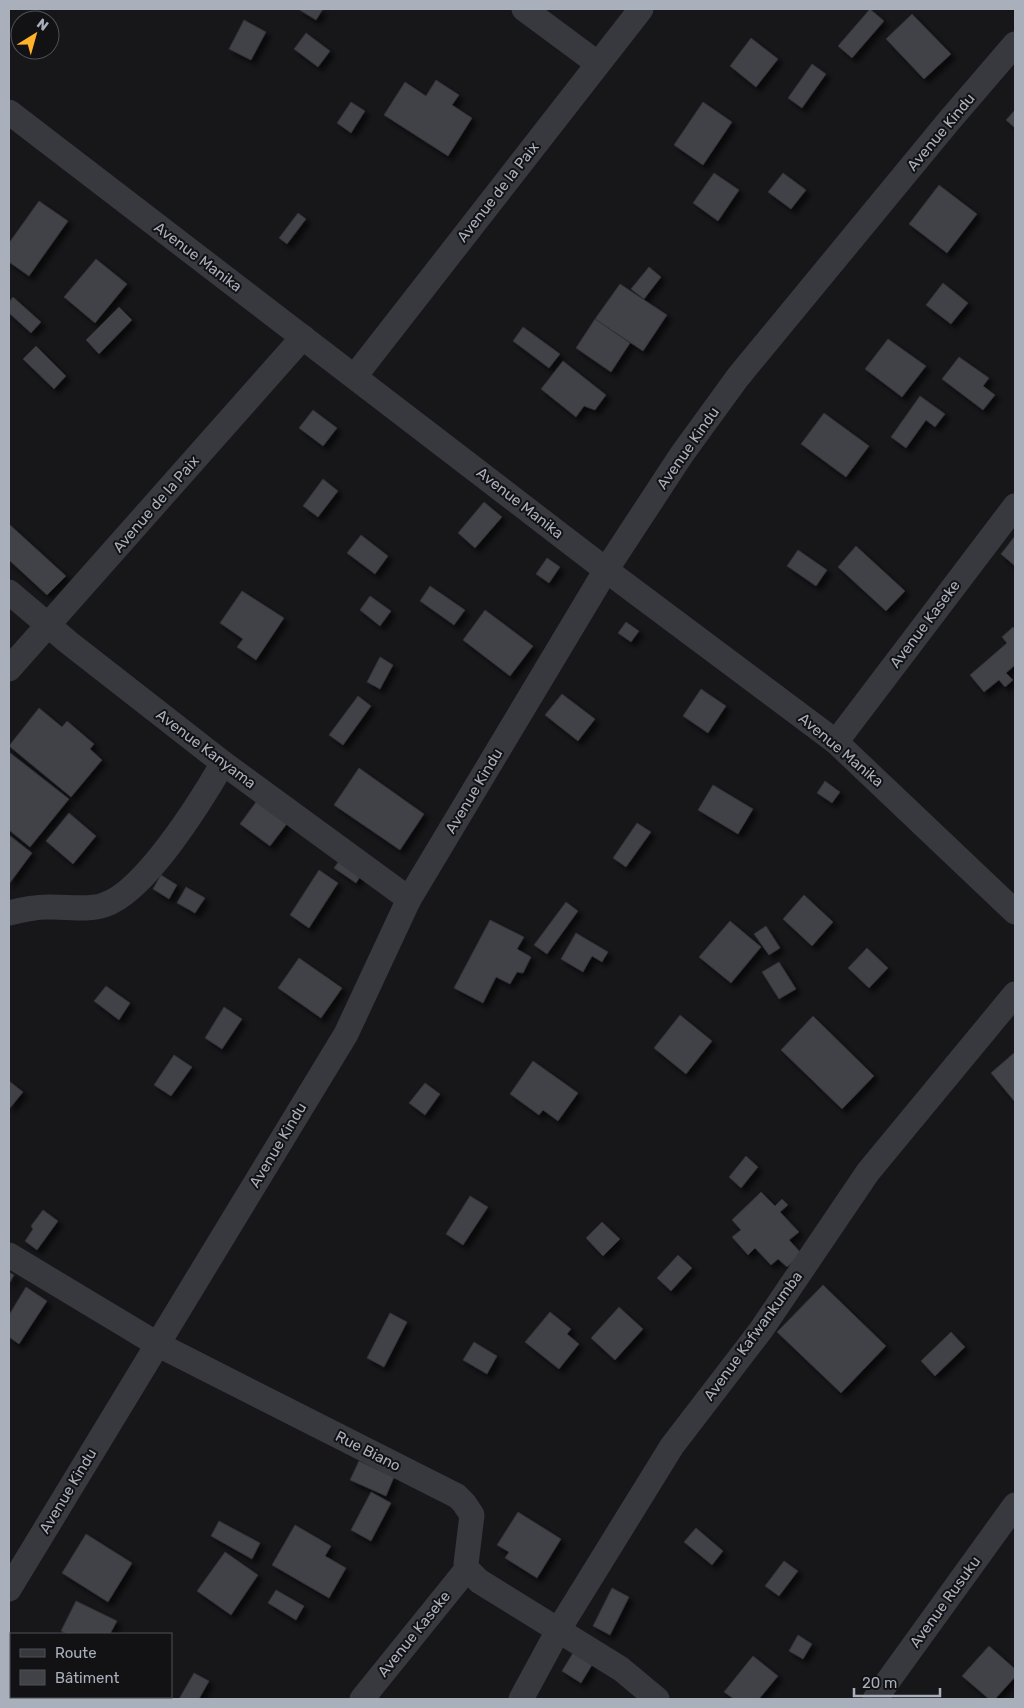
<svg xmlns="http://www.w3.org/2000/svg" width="1024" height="1708" viewBox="0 0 1024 1708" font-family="Rubik,sans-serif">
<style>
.building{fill:#414247;stroke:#313136;filter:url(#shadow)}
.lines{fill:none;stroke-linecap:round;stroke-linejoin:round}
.minor{stroke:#38393f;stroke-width:25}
.labels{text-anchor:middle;stroke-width:4;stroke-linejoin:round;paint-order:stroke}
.street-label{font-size:15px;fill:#a9afbb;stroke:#121215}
</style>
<defs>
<filter id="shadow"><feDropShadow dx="4.5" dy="4.5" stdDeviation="2.5" flood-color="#0009"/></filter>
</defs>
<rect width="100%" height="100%" fill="#17171a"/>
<g class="building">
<polygon points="298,9 323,9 316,20"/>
<polygon points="870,9 884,21 852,58 838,46"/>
<polygon points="912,14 951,54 924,79 886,39"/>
<polygon points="244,20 266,32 251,60 229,49"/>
<polygon points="306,33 330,51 318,67 294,49"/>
<polygon points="751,38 778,59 756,87 730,66"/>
<polygon points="812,64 826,74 802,108 788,98"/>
<polygon points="436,80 459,95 452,105 472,118 448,156 384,115 405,82 426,96"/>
<polygon points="351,102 365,111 351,133 337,123"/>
<polygon points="703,102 732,122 703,165 674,145"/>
<polygon points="1015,110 1015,128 1006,120"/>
<polygon points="714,173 739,190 718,221 693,203"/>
<polygon points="783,173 806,190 791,209 768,192"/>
<polygon points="939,185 977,214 947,253 909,224"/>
<polygon points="39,201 68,221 29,276 9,262 9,243"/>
<polygon points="298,213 306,219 287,244 279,238"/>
<polygon points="96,259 127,284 95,323 64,297"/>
<polygon points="649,267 661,277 644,299 631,289"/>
<polygon points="943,283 968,303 951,324 926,305"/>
<polygon points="620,284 667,315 643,351 595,319"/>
<polygon points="13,297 41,322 31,333 9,313 9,302"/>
<polygon points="119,307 132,320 99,354 86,340"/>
<polygon points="595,319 630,343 611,372 576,348"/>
<polygon points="523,327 560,354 549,368 513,341"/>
<polygon points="888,339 926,366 902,397 865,369"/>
<polygon points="36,346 66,376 54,389 23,359"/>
<polygon points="959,357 989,378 983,386 995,395 983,410 942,379"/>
<polygon points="563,361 606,395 595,410 584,406 576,417 541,389"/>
<polygon points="920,396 945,414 935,427 926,420 906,448 891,437"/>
<polygon points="313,410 337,428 323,446 299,428"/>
<polygon points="824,413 869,446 846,477 801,444"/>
<polygon points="323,479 338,491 318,517 303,506"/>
<polygon points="484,502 502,517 475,548 458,533"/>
<polygon points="9,524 66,576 47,595 9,560"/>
<polygon points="361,535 388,556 375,574 347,553"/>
<polygon points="1015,536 1015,566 1001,554"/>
<polygon points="856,546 905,591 886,611 838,567"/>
<polygon points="798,550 827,570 816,586 787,566"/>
<polygon points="547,558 560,567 549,583 536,574"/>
<polygon points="430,586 465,610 454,625 420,601"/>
<polygon points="242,591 284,618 256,660 237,647 243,639 220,623"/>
<polygon points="370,596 391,611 380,626 360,610"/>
<polygon points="485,610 533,646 510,676 463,640"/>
<polygon points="626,622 639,631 631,642 618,633"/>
<polygon points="1013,627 1015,630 1015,665 1006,673 1013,680 1005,687 999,680 984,692 970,675 1007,643 1002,637"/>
<polygon points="380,657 393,665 380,689 367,682"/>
<polygon points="701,689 726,706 708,733 683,716"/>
<polygon points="562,694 595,719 578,741 545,715"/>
<polygon points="358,696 371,706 343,745 329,735"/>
<polygon points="39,708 62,727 67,721 94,744 90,749 102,760 71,797 9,746"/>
<polygon points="9,752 69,799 30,847 9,830"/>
<polygon points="359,768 424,814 400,850 334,805"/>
<polygon points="825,781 840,792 832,803 817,793"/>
<polygon points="713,785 753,809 738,834 698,810"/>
<polygon points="259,798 289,821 270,846 240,824"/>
<polygon points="69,813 96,836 73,864 46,841"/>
<polygon points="637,823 651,832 626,867 613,858"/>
<polygon points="9,835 32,853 9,884"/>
<polygon points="342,857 363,872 356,883 334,868"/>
<polygon points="319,870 338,883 309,928 290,915"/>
<polygon points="161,875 177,885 169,899 153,889"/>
<polygon points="186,887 205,898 195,913 177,903"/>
<polygon points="804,895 833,922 812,946 783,919"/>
<polygon points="566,902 578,911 547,954 534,945"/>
<polygon points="490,920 524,937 517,949 531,957 523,973 517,972 510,984 496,977 483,1003 454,988"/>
<polygon points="730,921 761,947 731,983 699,957"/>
<polygon points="766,926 780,948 769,955 754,934"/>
<polygon points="576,933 608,952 602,962 592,956 583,972 561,959"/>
<polygon points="867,948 888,968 869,988 848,968"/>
<polygon points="299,958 342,988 321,1018 278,988"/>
<polygon points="779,962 796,989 779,999 762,972"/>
<polygon points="106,986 130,1003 119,1020 94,1001"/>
<polygon points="224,1007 242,1019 222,1049 205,1038"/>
<polygon points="680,1015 712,1041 686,1074 654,1048"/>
<polygon points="813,1016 874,1076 842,1109 781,1050"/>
<polygon points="1015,1052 1015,1102 991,1073"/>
<polygon points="174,1055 192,1067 171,1096 154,1085"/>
<polygon points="533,1061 578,1093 558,1121 543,1110 539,1115 510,1094"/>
<polygon points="9,1081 23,1092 10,1108 9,1108"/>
<polygon points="425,1083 440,1094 425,1115 409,1103"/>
<polygon points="746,1156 758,1167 741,1188 729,1177"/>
<polygon points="761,1192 775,1206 782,1199 788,1205 780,1212 799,1232 789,1240 802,1254 787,1267 778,1259 771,1265 755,1248 748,1255 732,1237 741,1230 732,1220"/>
<polygon points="470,1196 488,1207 463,1245 446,1234"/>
<polygon points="43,1210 58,1221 37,1250 25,1241 33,1229 31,1226"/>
<polygon points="602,1222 620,1239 603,1256 586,1238"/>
<polygon points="678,1255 692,1268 671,1291 657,1278"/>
<polygon points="9,1272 14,1275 9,1284"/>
<polygon points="823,1285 886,1346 841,1393 777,1332"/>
<polygon points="26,1287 47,1301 19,1344 9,1337 9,1315"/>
<polygon points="619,1307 643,1329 615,1360 591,1338"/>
<polygon points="550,1312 571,1329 567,1334 579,1344 559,1369 525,1342"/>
<polygon points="390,1313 407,1322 384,1367 367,1358"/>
<polygon points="951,1332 965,1347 935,1376 921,1361"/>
<polygon points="474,1342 497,1356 487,1374 463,1360"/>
<polygon points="359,1461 394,1477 386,1496 350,1480"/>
<polygon points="371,1492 391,1503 371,1541 351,1530"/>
<polygon points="518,1512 561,1539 537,1578 505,1558 509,1552 497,1545"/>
<polygon points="219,1521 260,1543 252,1559 211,1536"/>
<polygon points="295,1525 331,1546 325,1556 346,1568 329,1598 272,1565"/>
<polygon points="696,1528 723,1551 712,1565 684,1542"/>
<polygon points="86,1534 132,1563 108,1602 62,1573"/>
<polygon points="225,1552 258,1575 231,1615 197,1591"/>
<polygon points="784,1561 798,1571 779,1596 765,1586"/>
<polygon points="612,1588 629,1597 610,1635 593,1626"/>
<polygon points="276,1590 304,1606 296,1620 268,1603"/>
<polygon points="76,1601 117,1621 110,1634 67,1634 61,1631"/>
<polygon points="798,1635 812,1644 803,1659 789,1651"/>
<polygon points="989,1646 1015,1669 1015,1677 995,1699 989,1699 962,1676"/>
<polygon points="573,1653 592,1665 581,1683 562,1671"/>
<polygon points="753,1656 778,1676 759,1699 734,1699 724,1692"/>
<polygon points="194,1673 209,1681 199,1699 179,1699"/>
</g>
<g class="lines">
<g class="minor">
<polyline points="524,9 597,63"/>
<polyline points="9,112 606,570 836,742 1015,912"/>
<polyline points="355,376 641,9"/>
<polyline points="9,592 68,642 223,763 409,899"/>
<polyline points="9,669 303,337"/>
<polyline points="836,742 1015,506"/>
<path d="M 9,913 C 21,910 34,907 47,907 C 65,906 87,911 104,905 C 145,892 201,801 223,763"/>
<polyline points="9,1255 157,1344 457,1496 464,1503 472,1515 466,1564 467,1569 479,1581 621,1669 657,1699"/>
<polyline points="9,1589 346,1034 409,899 606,570 682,454 738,377 948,122 1015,44"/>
<polyline points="362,1699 467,1569"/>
<polyline points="521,1699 559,1629 672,1446 761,1330 868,1172 1015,994"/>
<polyline points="875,1699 1015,1505"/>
</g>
</g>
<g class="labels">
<g class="street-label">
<text transform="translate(941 132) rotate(-50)" y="5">Avenue Kindu</text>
<text transform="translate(498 192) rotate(-52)" y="5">Avenue de la Paix</text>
<text transform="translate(198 257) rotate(37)" y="5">Avenue Manika</text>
<text transform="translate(688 448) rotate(-55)" y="5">Avenue Kindu</text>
<text transform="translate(520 503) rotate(38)" y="5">Avenue Manika</text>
<text transform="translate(156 504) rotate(-49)" y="5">Avenue de la Paix</text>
<text transform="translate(925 624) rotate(-53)" y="5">Avenue Kaseke</text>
<text transform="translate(206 749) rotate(37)" y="5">Avenue Kanyama</text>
<text transform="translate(841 750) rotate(40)" y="5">Avenue Manika</text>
<text transform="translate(474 791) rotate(-59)" y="5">Avenue Kindu</text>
<text transform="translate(278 1145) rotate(-59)" y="5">Avenue Kindu</text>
<text transform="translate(753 1336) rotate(-54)" y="5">Avenue Kafwankumba</text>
<text transform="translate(368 1451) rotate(27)" y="5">Rue Biano</text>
<text transform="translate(68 1491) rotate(-59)" y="5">Avenue Kindu</text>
<text transform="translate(945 1602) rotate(-54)" y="5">Avenue Rusuku</text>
<text transform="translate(414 1634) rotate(-51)" y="5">Avenue Kaseke</text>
</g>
</g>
<rect width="1024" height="1708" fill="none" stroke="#a9afbb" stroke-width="20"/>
<rect x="10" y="1633" width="162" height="65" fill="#121215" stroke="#4e5157"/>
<rect x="20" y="1649" width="25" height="8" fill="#38393f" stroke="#4e5157"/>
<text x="55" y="1658" font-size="15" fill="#a9afbb">Route</text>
<rect x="20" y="1670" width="25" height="15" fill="#414247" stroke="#4e5157"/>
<text x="55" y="1683" font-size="15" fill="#a9afbb">Bâtiment</text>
<g transform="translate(35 35) rotate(37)"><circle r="24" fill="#121215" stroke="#4e5157"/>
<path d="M0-4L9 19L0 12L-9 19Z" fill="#ffb22a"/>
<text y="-8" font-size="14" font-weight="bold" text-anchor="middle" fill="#a9afbb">N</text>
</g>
<path d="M854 1688v8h86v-8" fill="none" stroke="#a9afbb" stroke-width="2.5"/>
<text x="862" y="1688" font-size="15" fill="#a9afbb" stroke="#121215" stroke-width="4" paint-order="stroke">20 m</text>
</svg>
